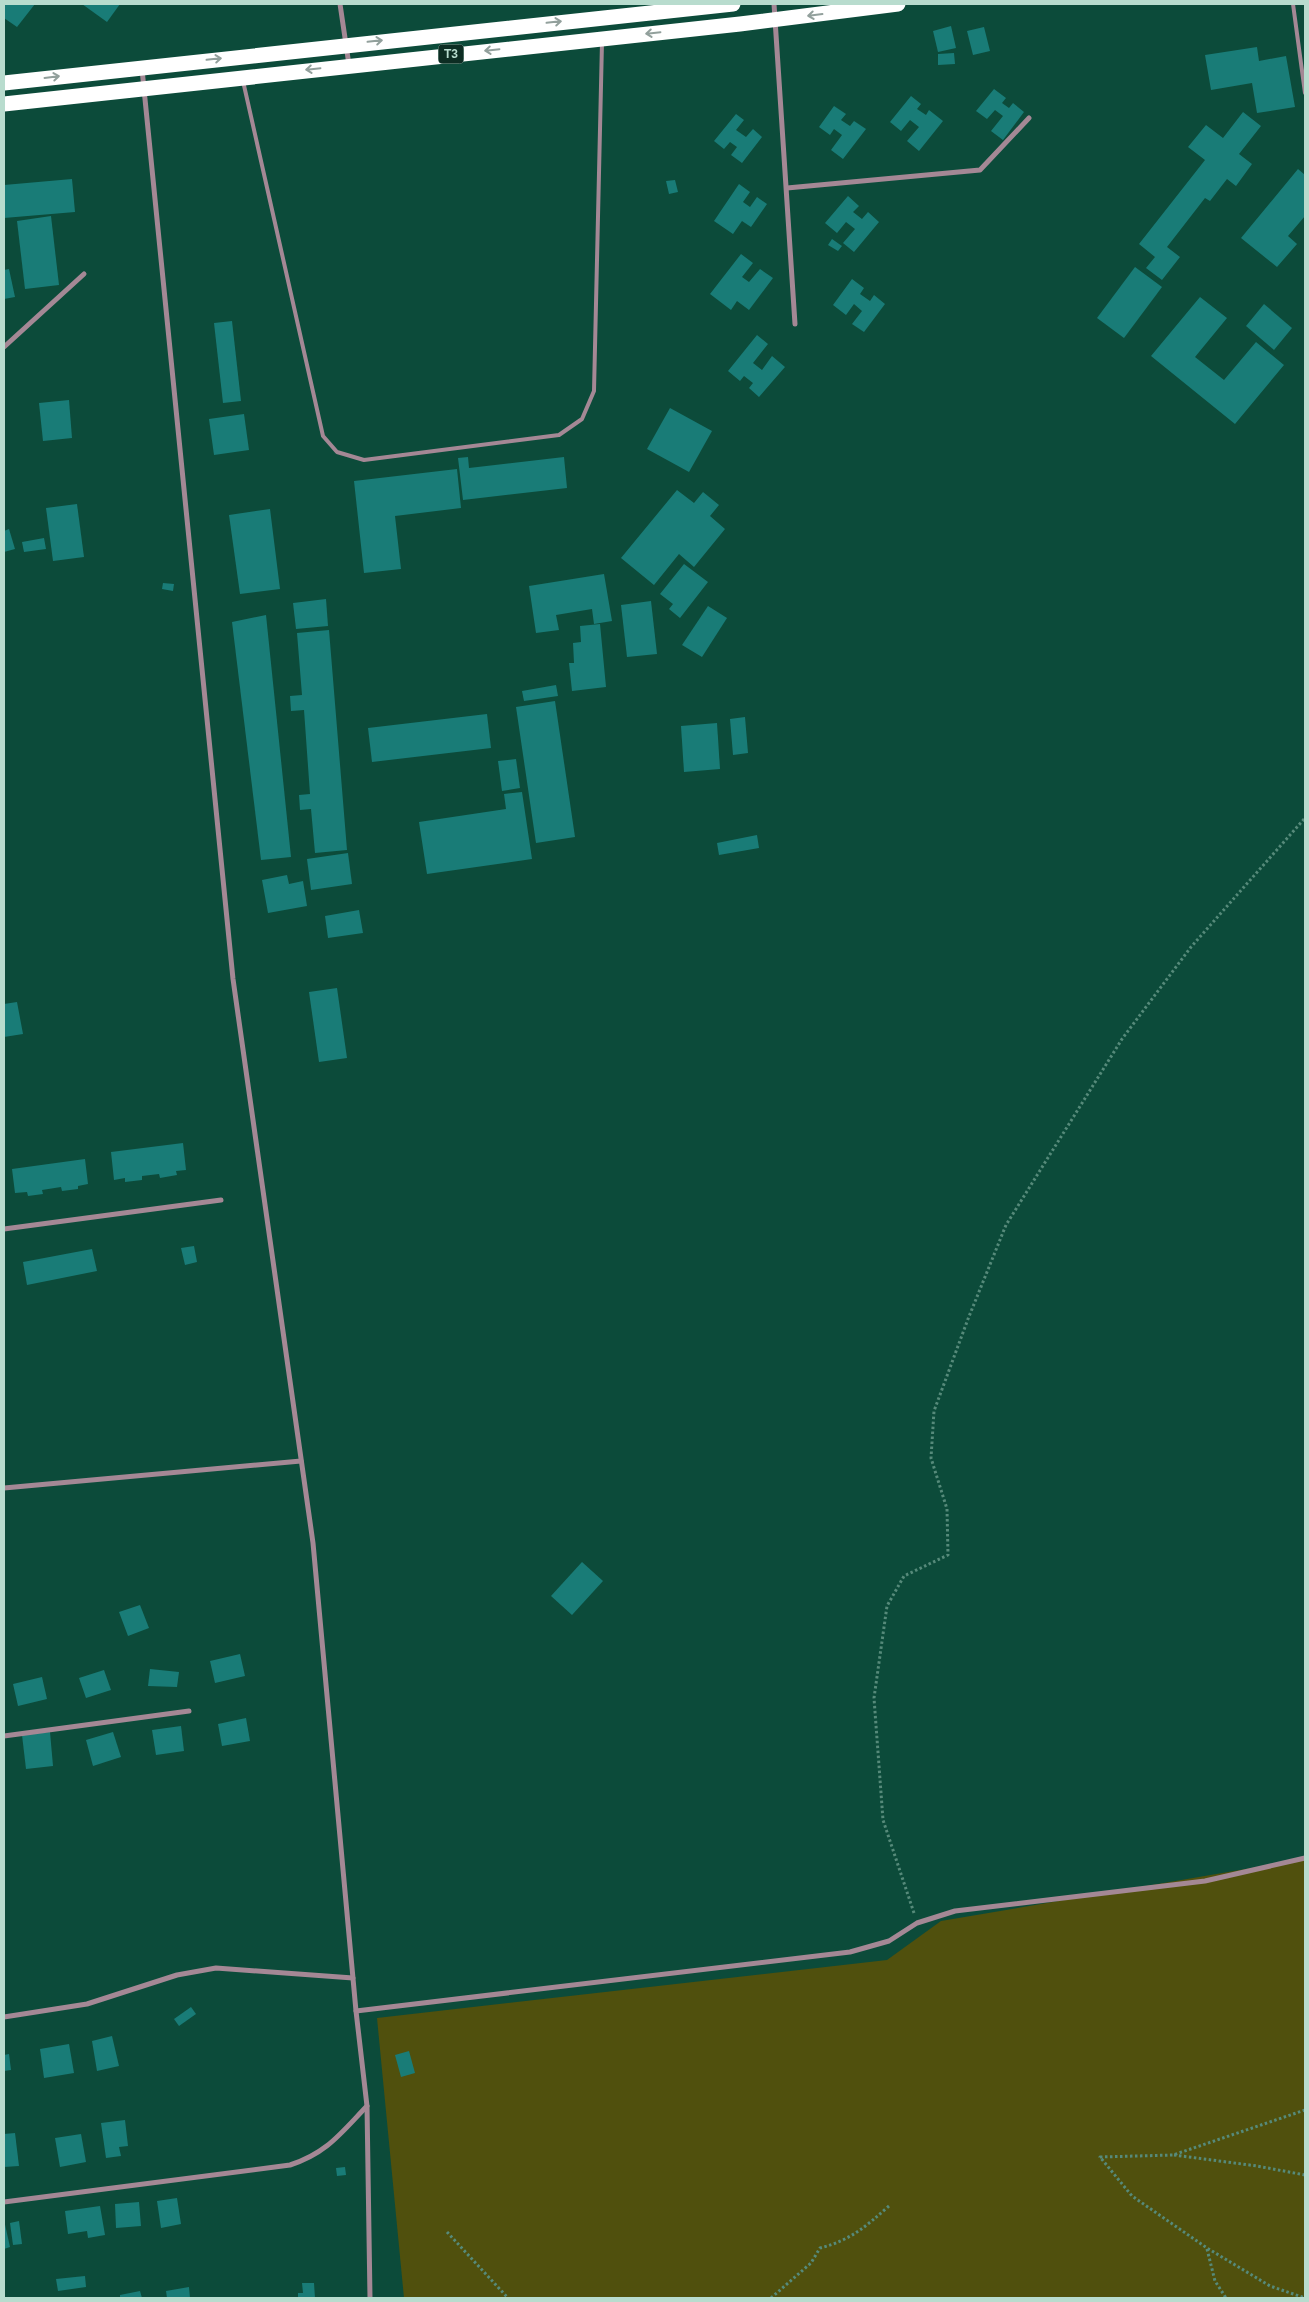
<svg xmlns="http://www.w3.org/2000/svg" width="1309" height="2302" viewBox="0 0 1309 2302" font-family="Helvetica,sans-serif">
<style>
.green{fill:#50500d}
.building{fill:#197c77}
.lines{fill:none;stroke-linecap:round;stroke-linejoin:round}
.path{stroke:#568a7a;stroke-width:3;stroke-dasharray:2.5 2.5;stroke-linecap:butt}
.lane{stroke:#a48895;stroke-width:4}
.street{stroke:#a48895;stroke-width:5}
.highway{stroke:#fff;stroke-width:15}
.oneway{stroke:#92a09c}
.labels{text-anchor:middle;stroke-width:4;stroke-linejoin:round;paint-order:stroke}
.shield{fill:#0d2d23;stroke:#85a89b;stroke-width:1}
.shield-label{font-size:12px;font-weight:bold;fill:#b8dcce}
</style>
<rect width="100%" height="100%" fill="#0c4b3a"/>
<polygon class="green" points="1305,1859 1305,2298 404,2298 377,2018 887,1960 941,1921"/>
<g class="building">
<polygon points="4,4 35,4 17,27 4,18"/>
<polygon points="82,4 120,4 107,22"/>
<polygon points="951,26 956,48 938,52 933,31"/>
<polygon points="984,27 990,51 973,55 967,31"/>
<polygon points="1257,47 1259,61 1286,56 1295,107 1257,113 1252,83 1211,90 1205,55"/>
<polygon points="954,53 955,64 938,65 938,54"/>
<polygon points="994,89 1006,98 1002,103 1009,108 1013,103 1024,112 1003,140 991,131 1003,116 995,110 987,119 976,111"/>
<polygon points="911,96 921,104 917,109 926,115 929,110 943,121 919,151 907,141 919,127 910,120 901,131 890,122"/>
<polygon points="834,106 846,114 841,120 850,126 854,121 866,129 843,159 831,150 842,135 834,129 830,135 819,127"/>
<polygon points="1243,112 1261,126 1239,154 1252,164 1236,186 1227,179 1210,201 1205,198 1167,247 1180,257 1162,280 1146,268 1155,257 1139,244 1205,160 1188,147 1206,125 1223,138"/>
<polygon points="736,114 744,120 736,130 746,137 753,129 762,137 742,163 731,155 737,147 730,142 724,149 714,141"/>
<polygon points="1298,169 1305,175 1305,216 1288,236 1297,244 1277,267 1241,238"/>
<polygon points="72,179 75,212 4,218 4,185"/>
<polygon points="675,180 678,192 669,194 666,181"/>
<polygon points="739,184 750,192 743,202 750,207 757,197 767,204 751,227 742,221 733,234 714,221"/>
<polygon points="848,196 859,206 853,212 862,219 868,212 879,222 854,252 843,243 855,229 846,222 837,233 825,223"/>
<polygon points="51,216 59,285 25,289 17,221"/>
<polygon points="832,239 842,246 838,251 828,245"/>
<polygon points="741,254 753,263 742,277 749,282 760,269 773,278 749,310 737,301 731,310 710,294"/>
<polygon points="1135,267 1162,287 1124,338 1097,318"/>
<polygon points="9,269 15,297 4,299 4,270"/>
<polygon points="852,279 864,288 860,294 870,301 874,295 885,304 864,332 852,324 862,311 854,304 846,315 833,305"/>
<polygon points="1200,297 1227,318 1195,357 1224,380 1256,342 1284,365 1235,424 1151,356"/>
<polygon points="1264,304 1292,328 1274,350 1246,326"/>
<polygon points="232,321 241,401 223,403 214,323"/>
<polygon points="757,335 768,344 753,363 762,370 772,356 785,367 759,397 749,388 753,383 744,376 740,381 728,371"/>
<polygon points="69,400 72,438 43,441 39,403"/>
<polygon points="670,408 712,431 689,472 647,449"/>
<polygon points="244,414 249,450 214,455 209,419"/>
<polygon points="468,457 469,468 564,457 567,488 463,500 458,458"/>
<polygon points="457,469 461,508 395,516 401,569 364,573 354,481"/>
<polygon points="677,490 694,503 703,492 719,505 710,516 725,529 694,567 679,554 654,585 621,558"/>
<polygon points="77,504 84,557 53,561 46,508"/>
<polygon points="270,509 280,589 240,594 229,515"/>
<polygon points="9,529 15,549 4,552 4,531"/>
<polygon points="44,538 46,549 24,552 22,542"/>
<polygon points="684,564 708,582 680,618 669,609 673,604 660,594"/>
<polygon points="604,574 612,621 594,624 592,609 556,615 559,630 536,633 529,586"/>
<polygon points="163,583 174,584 173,591 162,589"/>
<polygon points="326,599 328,626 296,629 293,603"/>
<polygon points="651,601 657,654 627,657 621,605"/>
<polygon points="708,606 727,618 702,657 682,645"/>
<polygon points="266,615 291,857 261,860 232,622"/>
<polygon points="600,624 606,687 572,691 569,663 574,663 573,643 581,642 580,626"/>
<polygon points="329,630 347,850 315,853 311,809 300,810 299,795 310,794 304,710 291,711 290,696 302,695 297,633"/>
<polygon points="556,685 558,696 524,701 522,691"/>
<polygon points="555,701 575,837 536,843 516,707"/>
<polygon points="487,714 491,748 372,762 368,728"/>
<polygon points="745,717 748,753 733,755 730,719"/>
<polygon points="717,723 720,769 684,772 681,726"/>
<polygon points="516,759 520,788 502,791 498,761"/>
<polygon points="522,792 532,859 427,874 419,822 506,809 504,794"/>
<polygon points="757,835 759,848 719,855 717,843"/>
<polygon points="348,853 352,884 311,890 307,859"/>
<polygon points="287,875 289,884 303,881 307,906 268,913 262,880"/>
<polygon points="359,910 363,933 328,938 325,916"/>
<polygon points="337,988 347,1058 319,1062 309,992"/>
<polygon points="17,1002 23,1034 4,1037 4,1004"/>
<polygon points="183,1143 186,1170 176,1171 177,1175 160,1178 159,1174 142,1176 142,1180 125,1182 125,1178 114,1180 111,1152"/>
<polygon points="85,1159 88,1184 78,1186 78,1189 62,1191 61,1187 42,1190 43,1194 28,1196 27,1192 15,1193 12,1169"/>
<polygon points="194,1246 197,1262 185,1265 181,1248"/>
<polygon points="92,1249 97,1271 27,1285 23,1262"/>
<polygon points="582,1562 603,1581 572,1615 551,1596"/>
<polygon points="140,1605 149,1628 128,1636 119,1612"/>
<polygon points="240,1654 245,1676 215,1683 210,1661"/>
<polygon points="150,1669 179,1672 177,1687 148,1686"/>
<polygon points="104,1670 111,1690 86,1698 79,1678"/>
<polygon points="42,1677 47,1699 18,1706 13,1684"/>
<polygon points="246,1718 250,1741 222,1746 218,1724"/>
<polygon points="181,1726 184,1751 156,1755 152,1730"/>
<polygon points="50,1732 53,1766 26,1769 22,1735"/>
<polygon points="113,1732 121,1757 93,1766 86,1740"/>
<polygon points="191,2007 196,2014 179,2026 174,2019"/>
<polygon points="112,2036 119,2066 97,2071 92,2041"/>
<polygon points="69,2044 74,2073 44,2078 40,2049"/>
<polygon points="409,2051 415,2073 401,2077 395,2055"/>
<polygon points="9,2054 11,2070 4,2071 4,2055"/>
<polygon points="125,2120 128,2146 119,2147 121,2156 106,2158 101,2123"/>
<polygon points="15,2133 19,2166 4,2167 4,2134"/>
<polygon points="81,2134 86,2162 60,2167 55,2138"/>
<polygon points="345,2167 346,2175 337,2176 336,2168"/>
<polygon points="177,2198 181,2224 161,2228 157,2201"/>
<polygon points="139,2202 141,2226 116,2228 115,2204"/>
<polygon points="100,2206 105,2235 88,2238 87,2231 68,2234 65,2211"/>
<polygon points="4,2220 10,2247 4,2249"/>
<polygon points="19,2221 22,2244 13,2245 10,2223"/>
<polygon points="85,2276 86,2287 58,2291 56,2279"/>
<polygon points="302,2283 314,2283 315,2298 298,2298 298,2293 303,2293"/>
<polygon points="189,2287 190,2298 167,2298 166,2291"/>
<polygon points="140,2291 142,2298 120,2298 120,2295"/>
</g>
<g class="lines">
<g class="path">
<polyline points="914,1913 883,1820 874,1698 887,1606 904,1576 948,1555 947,1509 931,1458 934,1411 968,1319 1006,1225 1122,1039 1191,947 1305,818"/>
<polyline points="1305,2110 1173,2155 1100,2157 1132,2196 1207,2248 1270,2286 1305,2298"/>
<polyline points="1174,2155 1257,2166 1305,2175"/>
<polyline points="447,2232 508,2298"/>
<polyline points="1207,2249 1215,2281 1226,2298"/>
<path d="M 771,2298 L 811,2263 L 820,2248 C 851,2240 865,2227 889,2206"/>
</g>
<g class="lane">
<polyline points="1293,4 1305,93"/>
<polyline points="243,81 323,436 337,452 364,460 559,435 582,419 594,391 602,42"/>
</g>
<g class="street">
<polyline points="340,4 349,65"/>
<polyline points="774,4 795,324"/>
<polyline points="142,69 233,979 313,1543 356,2011 367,2106 370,2298"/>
<polyline points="787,188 980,170 1029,118"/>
<polyline points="4,347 84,274"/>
<polyline points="4,1229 221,1200"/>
<polyline points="4,1488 301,1461"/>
<polyline points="4,1736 189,1711"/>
<polyline points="356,2011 850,1952 889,1941 917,1923 955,1911 1205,1881 1305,1858"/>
<polyline points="4,2017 87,2004 177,1975 216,1968 353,1978"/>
<path d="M 4,2202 L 290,2165 C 327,2153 341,2133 367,2106"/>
</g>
<g class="highway">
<polyline points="4,83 733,4"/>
<polyline points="4,104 740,24 898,4"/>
</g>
</g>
<defs><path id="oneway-shaft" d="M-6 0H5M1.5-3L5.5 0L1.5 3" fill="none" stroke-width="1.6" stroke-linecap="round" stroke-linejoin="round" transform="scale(1.25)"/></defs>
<g class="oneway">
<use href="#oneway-shaft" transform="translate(815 15) rotate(173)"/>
<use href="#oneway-shaft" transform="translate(554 22) rotate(-6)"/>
<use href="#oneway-shaft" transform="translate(653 33) rotate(174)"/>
<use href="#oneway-shaft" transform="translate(375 41) rotate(-6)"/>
<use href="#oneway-shaft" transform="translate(492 50) rotate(174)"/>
<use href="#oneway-shaft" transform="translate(214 59) rotate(-6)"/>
<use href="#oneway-shaft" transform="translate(313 69) rotate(174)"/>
<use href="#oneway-shaft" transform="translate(52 77) rotate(-7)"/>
</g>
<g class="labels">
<rect class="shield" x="438.5" y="44.5" width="25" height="19" rx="4"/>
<g class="shield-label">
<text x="451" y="58">T3</text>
</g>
</g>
<rect width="1309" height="2302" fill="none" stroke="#b8dcce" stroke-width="10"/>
</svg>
